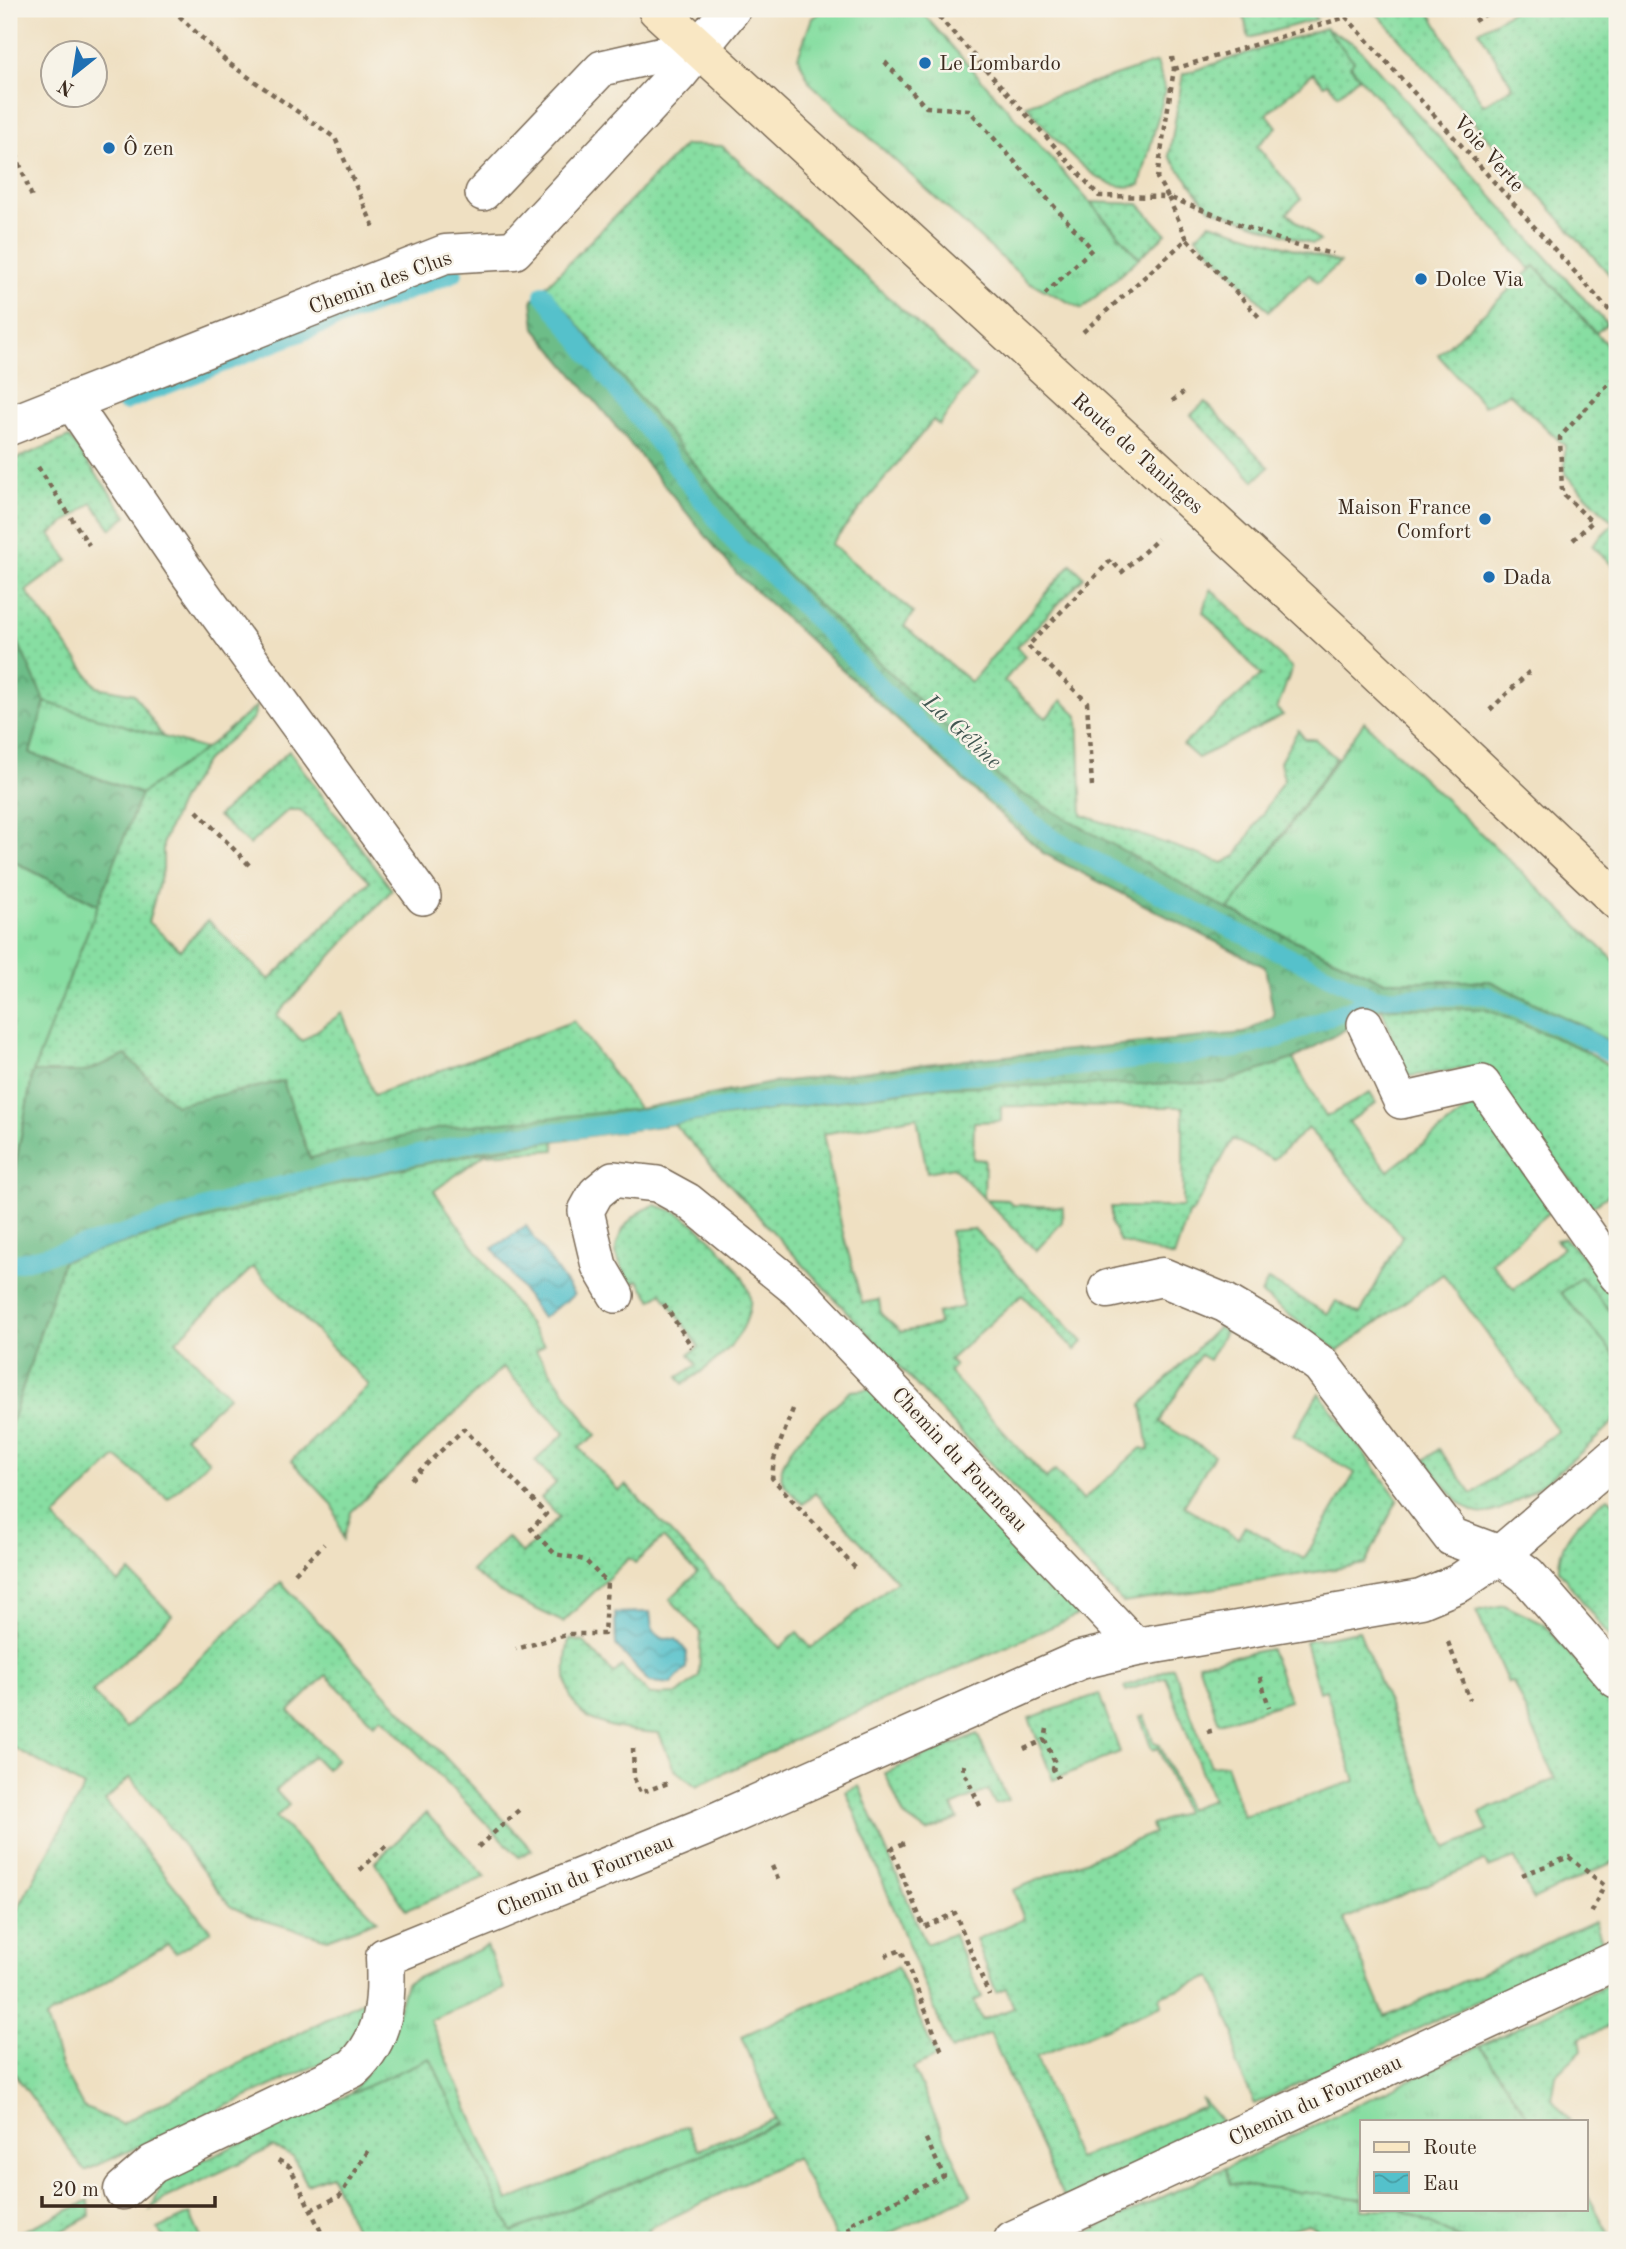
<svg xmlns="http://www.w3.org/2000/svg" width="1626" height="2249" viewBox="0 0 1626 2249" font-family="'Old Standard TT',serif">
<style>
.grass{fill:url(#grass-tufts);stroke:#618460;stroke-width:2}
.forest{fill:url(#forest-crowns);stroke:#547453;stroke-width:2}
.garden{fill:url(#garden-dots);stroke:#618460;stroke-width:2}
.pitch{fill:#87dea2;stroke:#618460;stroke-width:2}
.water{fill:url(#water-waves);stroke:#487674;stroke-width:2}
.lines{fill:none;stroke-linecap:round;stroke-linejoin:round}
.stream{stroke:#54c1cb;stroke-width:18}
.service-casing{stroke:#7a6a57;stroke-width:38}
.minor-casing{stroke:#7a6a57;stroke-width:41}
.secondary-casing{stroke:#7a6a57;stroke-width:41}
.path{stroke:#7a6a57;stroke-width:4.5;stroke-dasharray:5 5;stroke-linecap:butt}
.service{stroke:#fff;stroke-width:35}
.minor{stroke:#fff;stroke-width:38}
.secondary{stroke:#f9e7c3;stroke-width:38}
.poi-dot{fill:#1f6fb2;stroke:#f7f3e8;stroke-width:2.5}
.labels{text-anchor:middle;stroke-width:5;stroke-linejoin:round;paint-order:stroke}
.poi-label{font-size:21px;fill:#3b2a1e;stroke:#f7f3e8;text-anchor:start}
.street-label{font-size:21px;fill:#3b2a1e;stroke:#f7f3e8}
.water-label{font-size:23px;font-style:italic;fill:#425752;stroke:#f7f3e8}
</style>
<defs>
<pattern id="grass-tufts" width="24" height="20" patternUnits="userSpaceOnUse" patternTransform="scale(1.75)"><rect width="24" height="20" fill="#87dea2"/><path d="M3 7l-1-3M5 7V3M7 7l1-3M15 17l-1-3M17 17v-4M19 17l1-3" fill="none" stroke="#75bf8b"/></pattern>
<pattern id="forest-crowns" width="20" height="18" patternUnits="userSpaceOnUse" patternTransform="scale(1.75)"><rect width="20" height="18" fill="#6dbd88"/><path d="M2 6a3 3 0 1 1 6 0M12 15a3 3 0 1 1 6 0" fill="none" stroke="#5b9a6f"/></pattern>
<pattern id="garden-dots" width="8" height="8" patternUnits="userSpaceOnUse" patternTransform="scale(1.75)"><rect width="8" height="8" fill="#87dea2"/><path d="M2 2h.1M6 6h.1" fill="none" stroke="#75bf8b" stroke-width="1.8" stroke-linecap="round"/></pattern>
<pattern id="water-waves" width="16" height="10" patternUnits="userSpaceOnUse" patternTransform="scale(1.75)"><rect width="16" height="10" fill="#54c1cb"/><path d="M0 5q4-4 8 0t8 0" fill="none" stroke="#479da4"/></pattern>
</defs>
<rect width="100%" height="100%" fill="#f7f3e8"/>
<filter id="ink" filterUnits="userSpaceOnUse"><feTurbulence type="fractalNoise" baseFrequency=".0143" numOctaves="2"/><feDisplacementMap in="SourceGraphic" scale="14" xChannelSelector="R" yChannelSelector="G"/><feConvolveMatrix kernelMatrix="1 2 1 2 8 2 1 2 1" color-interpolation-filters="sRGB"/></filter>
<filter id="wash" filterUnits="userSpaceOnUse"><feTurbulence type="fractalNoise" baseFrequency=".00686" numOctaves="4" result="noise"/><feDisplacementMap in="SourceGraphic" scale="28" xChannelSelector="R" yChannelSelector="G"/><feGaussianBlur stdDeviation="1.57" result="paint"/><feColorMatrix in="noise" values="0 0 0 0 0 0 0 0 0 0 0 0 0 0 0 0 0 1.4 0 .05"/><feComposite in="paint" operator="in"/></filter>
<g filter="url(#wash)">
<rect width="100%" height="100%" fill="#efe0c2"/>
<g class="grass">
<polygon points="826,9 919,9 1139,258 1082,309 1027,281 810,83 798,57 812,18"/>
<polygon points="1325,28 1355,44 1607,324 1596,333 1535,266 1530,269 1359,77"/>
<polygon points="45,702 205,749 141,794 30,753"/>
<polygon points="1364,722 1617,963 1617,1045 1490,981 1383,981 1229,910"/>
<polygon points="9,859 98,905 33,1072 9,1200"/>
<path d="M 487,1946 L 504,1989 L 430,2020 L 508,2201 L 683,2127 L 687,2127 L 698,2150 L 776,2118 L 778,2123 L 511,2232 L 430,2058 L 350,2094 C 378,2062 395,2024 406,1983 Z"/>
<polygon points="1480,2046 1531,2121 1362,2121 1362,2199 1230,2184 1225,2168"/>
<polygon points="1586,2192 1608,2232 1610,2240 1462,2240 1401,2209 1586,2209"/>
</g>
<g class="forest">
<polygon points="546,286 785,572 1007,785 1229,910 1383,981 1490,981 1589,1029 1584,1050 1484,1009 1383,1008 1293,1059 1223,1083 938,1087 482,1151 63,1261 9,1431 9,1200 33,1072 84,1072 126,1055 175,1105 283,1081 310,1158 438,1128 639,1109 771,1083 934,1063 1244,1033 1274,1016 1265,967 1043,853 737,574 535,328 532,301"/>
<polygon points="9,630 14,632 45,702 30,753 141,794 98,905 9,859"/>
</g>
<g class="garden">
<polygon points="1242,9 1307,9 1317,19 1249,38"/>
<polygon points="1373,9 1428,9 1483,105 1513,87 1479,31 1516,9 1617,9 1617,283"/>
<polygon points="1325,28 1354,61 1350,66 1359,77 1338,95 1328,83 1324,85 1313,73 1267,114 1277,127 1257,146 1301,199 1287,213 1320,241 1312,244 1209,208 1169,156 1183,74"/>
<path d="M 1157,62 L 1165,91 L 1140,185 C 1096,198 1052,134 1026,105 Z"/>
<polygon points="685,145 722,146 975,376 939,425 933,420 831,544 914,613 904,626 971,682 1071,564 1084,577 1017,647 1025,656 1004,681 1046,718 1062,700 1078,716 1082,815 1223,863 1236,856 1284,779 1280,762 1298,730 1305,739 1315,739 1336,758 1229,910 1007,785 785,572 546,286"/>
<polygon points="1090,202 1139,204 1166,234 1139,258"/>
<polygon points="1210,223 1340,263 1317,283 1309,274 1269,311 1196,236"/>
<polygon points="1535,266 1617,356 1617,570 1592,545 1614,523 1565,474 1565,446 1509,393 1484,406 1438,355"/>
<polygon points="1205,402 1269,467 1254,481 1191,415"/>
<polygon points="69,437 127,516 111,529 92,503 50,534 68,560 26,591 97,687 134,694 163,737 45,702 14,633 9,630 9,462"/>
<polygon points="1211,589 1292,668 1277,709 1283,715 1198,758 1183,745 1261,675 1203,612"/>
<polygon points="257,706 253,719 206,760 181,800 163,842 163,869 148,922 180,950 208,920 269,980 370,881 300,810 288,810 249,845 218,816 289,751 392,890 277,1015 302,1041 342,1013 374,1095 574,1021 639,1109 441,1128 310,1158 283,1081 175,1105 126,1055 84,1072 33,1072 141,794 205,749"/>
<polygon points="1382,1008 1484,1009 1584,1050 1617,1070 1617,1189 1592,1207 1482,1066 1405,1077"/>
<path d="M 1293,1059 L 1326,1117 L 1370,1093 L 1376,1103 L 1349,1122 L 1388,1171 L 1476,1103 L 1551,1211 L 1491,1262 L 1514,1289 L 1563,1248 L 1556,1240 L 1564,1238 L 1580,1253 L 1617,1300 L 1617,1418 C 1596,1441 1508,1521 1478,1513 C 1456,1507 1439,1476 1425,1460 L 1439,1449 L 1472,1494 L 1558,1431 L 1443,1274 L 1338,1351 L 1261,1294 L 1268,1280 L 1328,1314 L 1336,1301 L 1360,1314 L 1402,1236 L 1308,1128 L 1273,1160 L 1233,1139 L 1192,1213 L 1189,1212 L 1174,1257 L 1120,1242 L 1111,1223 L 1111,1207 L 1183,1207 L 1183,1107 L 1001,1106 L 1001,1121 L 974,1122 L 973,1159 L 985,1160 L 984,1199 L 1008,1200 L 1013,1205 L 1063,1207 L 1062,1222 L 1036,1251 L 953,1167 L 927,1172 L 917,1117 L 823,1134 L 842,1229 L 862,1303 L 879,1300 L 881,1314 L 901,1332 L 939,1325 L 937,1313 L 963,1307 L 950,1231 L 974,1229 L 1083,1342 L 1075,1350 L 1022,1295 L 949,1360 L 955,1366 L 949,1372 L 1046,1478 L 1055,1470 L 1083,1500 L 1141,1448 L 1149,1450 L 1142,1404 L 1218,1327 L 1225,1332 L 1209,1360 L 1200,1355 L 1160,1422 L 1214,1455 L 1184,1506 L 1238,1538 L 1245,1526 L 1304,1559 L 1355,1473 L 1293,1436 L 1319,1393 L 1398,1499 L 1365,1564 L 1123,1603 L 829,1293 L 674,1124 L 938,1087 L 1223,1083 Z"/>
<path d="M 554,1141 L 555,1150 L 485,1154 L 434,1191 L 544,1345 L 536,1351 L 596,1435 L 579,1448 L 619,1491 L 626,1485 L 780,1648 L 797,1632 L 811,1648 L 897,1581 L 815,1493 L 803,1504 C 797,1498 788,1491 784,1484 C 767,1457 832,1408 851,1391 L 871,1389 L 1079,1615 L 836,1721 L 696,1786 L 674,1769 L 659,1733 C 591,1728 554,1717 569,1639 L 584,1642 L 614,1674 L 621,1666 L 650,1695 L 678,1694 L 699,1676 L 701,1633 L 670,1599 L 697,1573 L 663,1538 L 635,1563 L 629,1558 L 563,1622 L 498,1591 L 471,1571 L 507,1537 L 522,1554 L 559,1517 L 541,1498 L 556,1483 L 535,1461 L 565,1433 L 503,1367 L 351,1512 L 343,1539 L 333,1505 L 291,1461 L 369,1385 L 253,1267 L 176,1341 L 229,1396 L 185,1436 L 209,1461 L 168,1499 L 116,1457 L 54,1518 L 118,1583 L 130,1572 L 172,1615 L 92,1692 L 126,1728 L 281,1582 L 532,1850 L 519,1857 L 382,1717 L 374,1724 L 326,1675 L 289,1711 L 337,1759 L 326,1769 L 313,1756 L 276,1791 L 289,1805 L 276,1817 L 377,1920 L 327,1939 L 253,1917 L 230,1906 L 130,1777 L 105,1801 L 211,1931 L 176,1953 L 168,1944 L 46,2018 L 61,2066 L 83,2107 L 121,2124 L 366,1999 L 370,2006 L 341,2054 L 85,2171 L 9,2066 L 9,1925 L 84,1787 L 9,1745 L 9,1431 L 63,1261 C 225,1214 386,1164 554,1141 Z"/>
<path d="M 655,1205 C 665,1208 677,1211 685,1217 C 706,1232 754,1277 750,1305 C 746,1341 711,1366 683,1384 L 678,1377 L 697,1365 L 689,1354 L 699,1347 L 662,1293 L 652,1300 L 638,1280 L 630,1285 L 615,1253 C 619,1227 633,1213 655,1205 Z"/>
<path d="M 1608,1497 L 1617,1505 L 1617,1646 L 1559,1571 C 1557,1538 1584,1516 1608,1497 Z"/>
<polygon points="1504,1605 1544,1624 1617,1709 1617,1860 1533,1900 1515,1858 1488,1868 1484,1861 1344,1919 1385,2017 1595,1921 1603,1943 1255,2104 1236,2064 1235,2035 1212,1977 1160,1996 1162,2005 1036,2057 1077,2159 1204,2107 1201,2098 1224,2124 1064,2199 990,2033 951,2050 846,1791 859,1786 926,1944 953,1934 982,1997 974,2001 982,2020 1014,2008 1006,1988 996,1992 976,1939 1024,1919 1013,1890 1154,1833 1151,1825 1184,1812 1158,1748 1152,1750 1140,1717 1144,1716 1154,1743 1160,1745 1187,1809 1212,1800 1166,1677 1126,1691 1124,1687 1173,1667 1211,1766 1226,1764 1243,1816 1355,1781 1326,1690 1319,1692 1305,1641 1359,1631 1446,1848 1488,1831 1480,1813 1555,1779 1513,1682 1508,1683 1476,1611"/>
<polygon points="1270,1649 1290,1701 1219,1723 1198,1663"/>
<polygon points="1099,1694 1120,1752 1053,1780 1029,1718"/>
<polygon points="977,1734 1008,1800 995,1804 988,1790 952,1806 958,1819 927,1832 904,1816 885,1773"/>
<polygon points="426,1813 486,1877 406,1910 375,1862"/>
<polygon points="897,1967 936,2057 913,2068 971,2195 876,2240 837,2240 796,2157 648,2229 653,2240 344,2240 357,2234 331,2175 307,2184 293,2157 273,2147 167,2197 151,2209 165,2177 430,2058 512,2232 777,2124 742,2036"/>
<polygon points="1617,1980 1617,2024 1580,2038 1582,2050 1556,2075 1552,2099 1570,2121 1531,2121 1480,2046"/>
<polygon points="1225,2168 1230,2184 1362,2199 1362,2209 1401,2209 1462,2240 1338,2240 1308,2224 1253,2240 1073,2239"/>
<polygon points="89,2201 90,2216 46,2240 9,2240 9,2237"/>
<polygon points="190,2214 202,2240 164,2240 158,2229"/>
</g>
<polygon class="pitch" points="1581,1277 1617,1319 1617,1358 1561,1293"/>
<g class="water">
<polygon points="526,1226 574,1295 542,1318 493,1248"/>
<polygon points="650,1612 652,1629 661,1638 676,1639 687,1652 686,1668 671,1684 649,1682 616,1645 615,1613"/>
</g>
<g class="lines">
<g class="stream">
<polyline points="543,294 737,546 772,575 897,704 998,796 1055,840 1171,900 1375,998 1486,995 1581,1036 1617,1057"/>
<polyline points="124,402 454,273"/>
<polyline points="9,1265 89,1244 260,1190 493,1137 569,1130 933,1077 1064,1068 1237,1049 1280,1038 1375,998"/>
</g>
</g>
</g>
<g filter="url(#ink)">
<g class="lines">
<g class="service-casing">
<g id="service">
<polyline points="483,193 602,68 698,46"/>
<polyline points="72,403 189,575 423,897"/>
<polyline points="1365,1024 1401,1101 1482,1083 1617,1276"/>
<polyline points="616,1295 599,1266 586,1211 596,1193 613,1179 657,1184 688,1201 800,1292 1137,1647"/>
</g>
</g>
<g class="minor-casing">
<g id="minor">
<polyline points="9,426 445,254 514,250 678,74 731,9"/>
<polyline points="1108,1289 1162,1277 1225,1303 1286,1339 1321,1365 1452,1537 1500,1555 1527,1575 1617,1679"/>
<path d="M 123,2190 L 153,2164 L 353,2068 C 386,2037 387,1999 385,1957 L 702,1828 L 1080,1660 L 1137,1647 L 1421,1599 L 1459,1583 L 1500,1555 L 1617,1455"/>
<polyline points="1013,2240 1617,1960"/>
</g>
</g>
<g class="secondary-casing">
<polyline id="secondary" points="657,9 1356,653 1617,900"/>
</g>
<g class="path">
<polyline points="172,9 227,62 335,138 374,228"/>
<polyline points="932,9 1099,196 1168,197"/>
<polyline points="1339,9 1617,319"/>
<polyline points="1474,21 1495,9"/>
<polyline points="885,62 926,107 969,110 1092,249 1043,296"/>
<polyline points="1174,69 1346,17"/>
<polyline points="9,135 33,200"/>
<polyline points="1168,197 1157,178 1174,69 1172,57"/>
<polyline points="1187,239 1168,197 1294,245 1333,254"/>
<polyline points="1083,332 1187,239 1260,318"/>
<polyline points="1172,401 1183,393"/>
<polyline points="38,467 89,545"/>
<polyline points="1573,540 1592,522 1562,493 1560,437 1617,375"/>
<polyline points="1490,710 1532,669"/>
<polyline points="1092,786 1087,702 1028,646 1111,560 1122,572 1158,539"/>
<polyline points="197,811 252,868"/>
<polyline points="664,1304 692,1347"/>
<polyline points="793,1409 774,1459 772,1478 858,1571"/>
<polyline points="411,1479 464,1429 546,1514 531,1529 555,1554 585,1560 607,1583 604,1634 570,1634 516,1649"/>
<polyline points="295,1573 324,1544"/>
<polyline points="1448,1642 1470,1700"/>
<polyline points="1260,1677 1269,1707"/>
<polyline points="1047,1729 1045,1740 1055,1763 1053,1769 1058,1778"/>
<polyline points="1207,1732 1215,1730"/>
<polyline points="633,1748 634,1778 640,1793 671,1782"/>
<polyline points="1024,1749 1045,1740"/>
<polyline points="964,1765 963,1770 982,1810"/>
<polyline points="904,1843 891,1849 924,1927 955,1913 989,1995"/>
<polyline points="478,1847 520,1809"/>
<polyline points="772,1866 780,1884"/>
<polyline points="360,1870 389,1843"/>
<polyline points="1522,1875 1569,1857 1604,1885 1590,1916"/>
<polyline points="885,1956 901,1950 943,2054"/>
<polyline points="278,2160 290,2167 325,2240"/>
<polyline points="311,2210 340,2196 370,2148"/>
<polyline points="853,2240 848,2225 944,2176 924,2135"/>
</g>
<use href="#service" class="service"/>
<use href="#minor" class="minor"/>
<use href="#secondary" class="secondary"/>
</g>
</g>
<g class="poi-dot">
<circle cx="925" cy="63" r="7"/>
<circle cx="109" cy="148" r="7"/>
<circle cx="1421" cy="279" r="7"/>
<circle cx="1485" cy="519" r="7"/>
<circle cx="1489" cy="577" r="7"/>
</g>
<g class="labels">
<g class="poi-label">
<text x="939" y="70">Le Lombardo</text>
<text x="123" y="155">Ô zen</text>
<text x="1435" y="286">Dolce Via</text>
<text x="1471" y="514" text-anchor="end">Maison France<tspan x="1471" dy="24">Comfort</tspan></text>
<text x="1503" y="584">Dada</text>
</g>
<g class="street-label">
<text transform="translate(1489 153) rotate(48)" y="7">Voie Verte</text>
<text transform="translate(380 282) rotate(-20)" y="7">Chemin des Clus</text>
<text transform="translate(1138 453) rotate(42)" y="7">Route de Taninges</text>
<text transform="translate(960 1459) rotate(47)" y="7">Chemin du Fourneau</text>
<text transform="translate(585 1875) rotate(-22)" y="7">Chemin du Fourneau</text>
<text transform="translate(1315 2100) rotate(-25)" y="7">Chemin du Fourneau</text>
</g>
<g class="water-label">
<text transform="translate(963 731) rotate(43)" y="8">La Géline</text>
</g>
</g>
<rect width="1626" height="2249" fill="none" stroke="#f7f3e8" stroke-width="35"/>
<rect x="1360" y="2120" width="228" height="91" fill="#f7f3e8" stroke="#aca397" stroke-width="2"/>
<rect x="1374" y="2142" width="35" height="10" fill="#f9e7c3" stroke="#aca397" stroke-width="2"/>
<text x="1423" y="2154" font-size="21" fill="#3b2a1e">Route</text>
<rect x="1374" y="2172" width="35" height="21" fill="url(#water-waves)" stroke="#aca397" stroke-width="2"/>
<text x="1423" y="2190" font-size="21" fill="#3b2a1e">Eau</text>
<g transform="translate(74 74) rotate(210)"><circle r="33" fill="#f7f3e8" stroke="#aca397" stroke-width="2"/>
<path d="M0-5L12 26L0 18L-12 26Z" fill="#1f6fb2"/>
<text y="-10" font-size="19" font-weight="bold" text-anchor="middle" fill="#3b2a1e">N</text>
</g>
<path d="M42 2196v10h173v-10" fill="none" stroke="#3b2a1e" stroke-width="3.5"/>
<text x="52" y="2196" font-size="21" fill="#3b2a1e" stroke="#f7f3e8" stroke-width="5" paint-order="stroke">20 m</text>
</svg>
